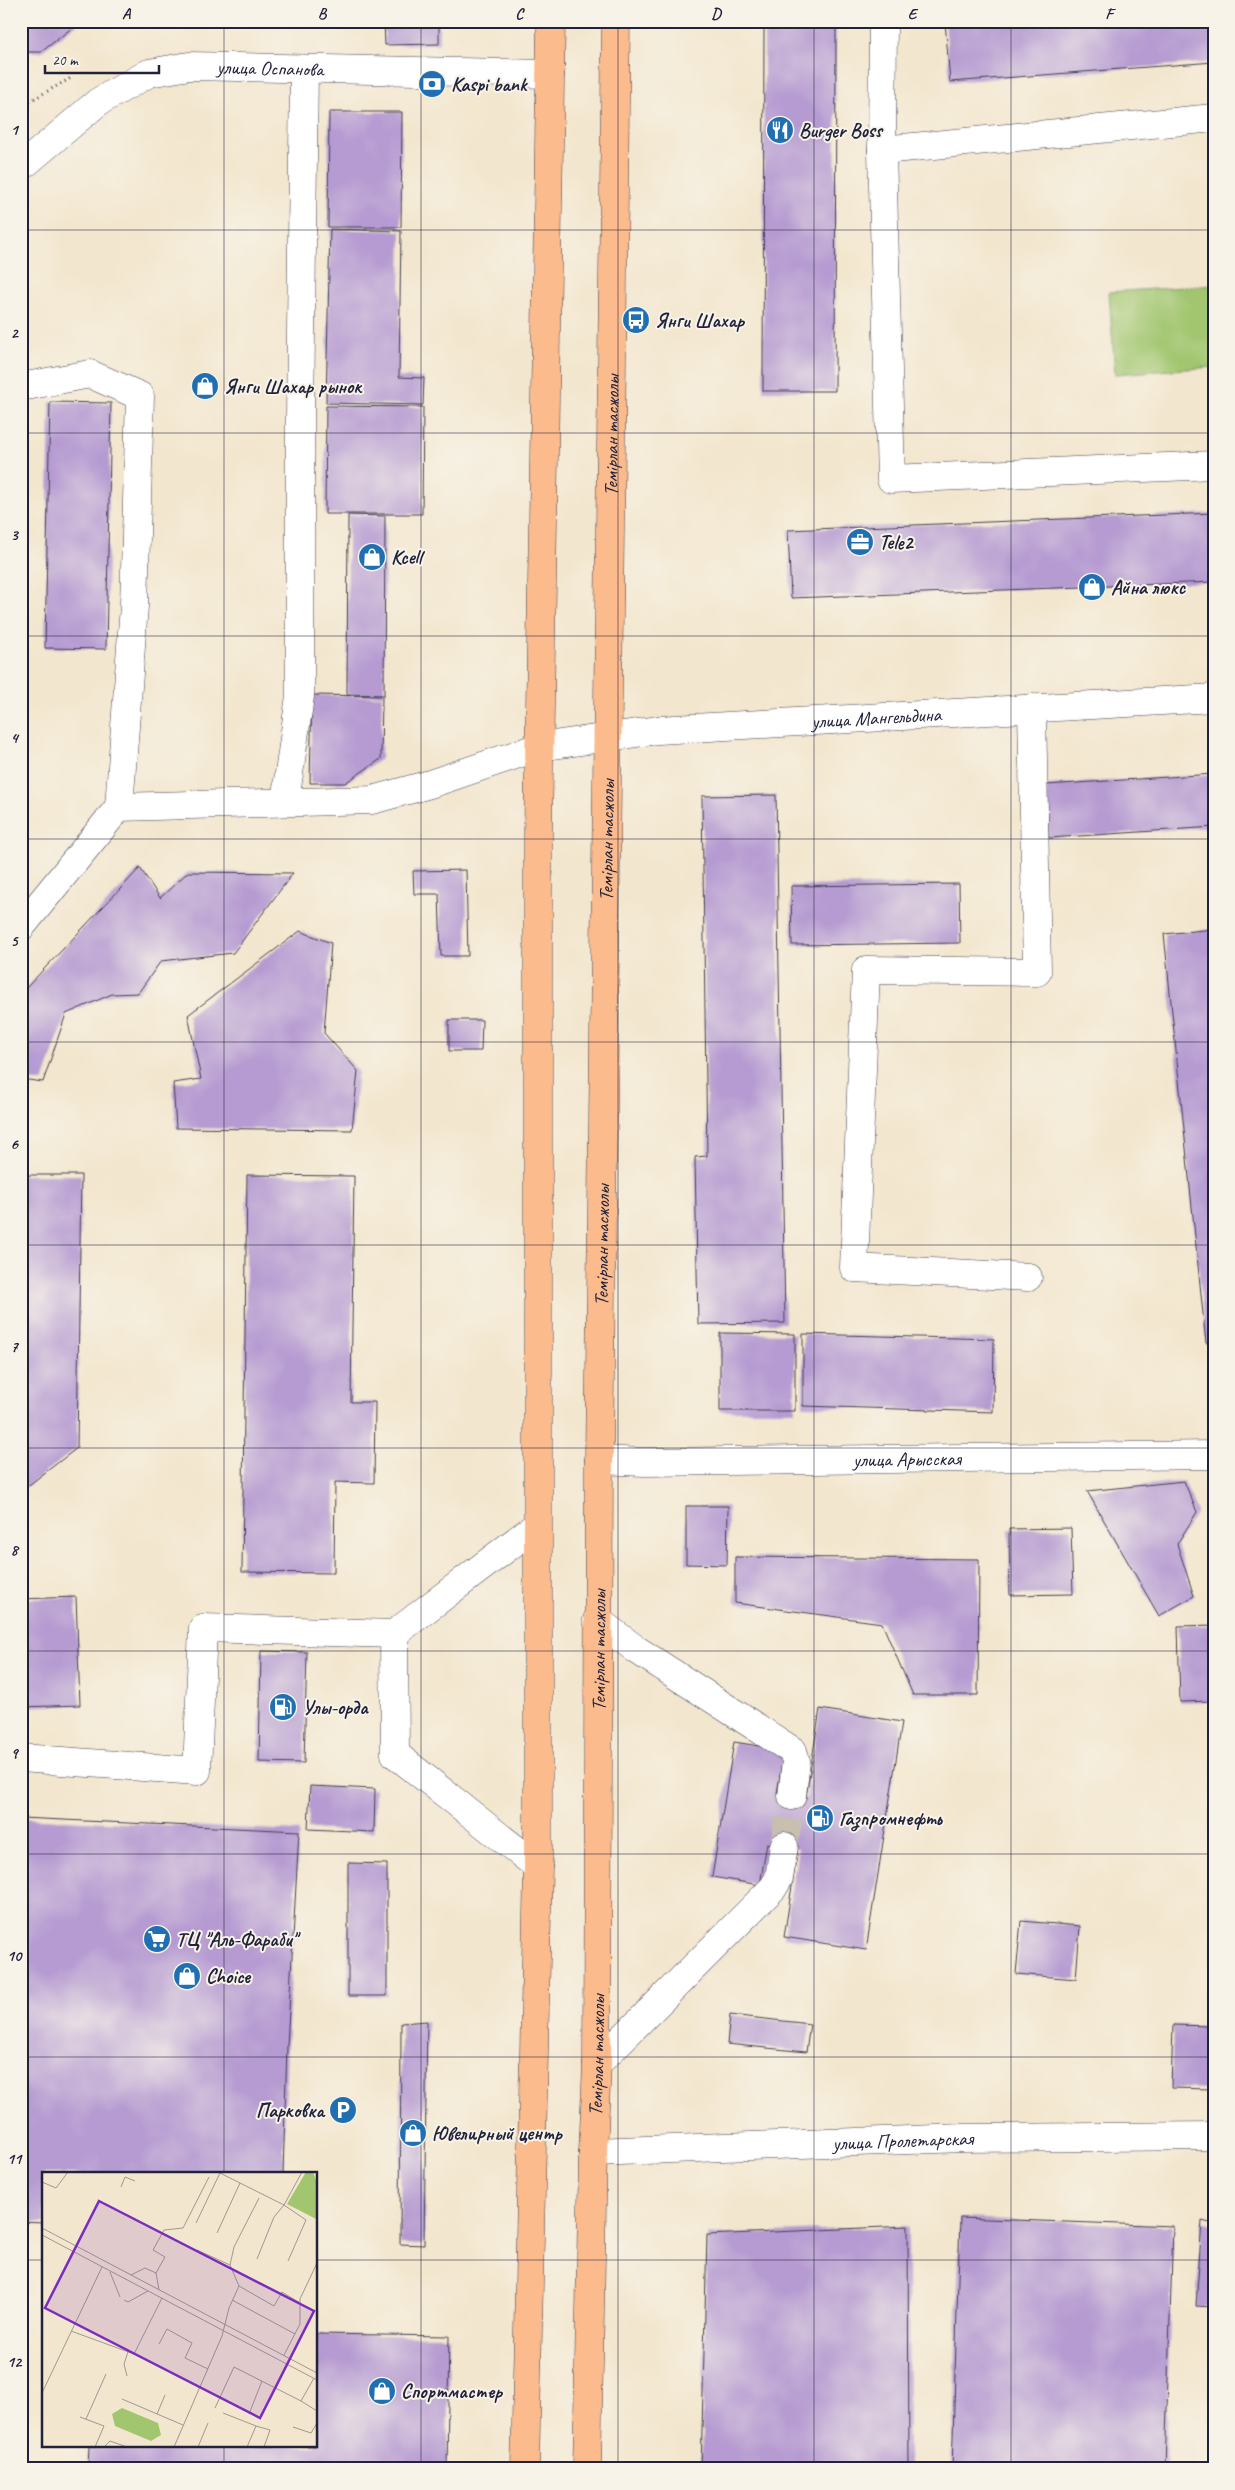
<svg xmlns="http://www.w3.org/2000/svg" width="1235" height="2490" viewBox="0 0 1235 2490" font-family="Caveat,sans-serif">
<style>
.green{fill:#a2c670;stroke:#627456}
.building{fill:#b69bd2}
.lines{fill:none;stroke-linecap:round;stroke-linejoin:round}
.minor-tunnel{stroke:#c9bfb1;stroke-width:28;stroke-dasharray:28 14;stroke-linecap:butt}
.minor-casing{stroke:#413f51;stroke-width:29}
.major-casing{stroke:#413f51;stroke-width:29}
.path{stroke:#413f51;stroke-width:3;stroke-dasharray:1 4;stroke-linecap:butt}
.minor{stroke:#fff;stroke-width:28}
.major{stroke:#fbbb8d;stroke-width:28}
.grid{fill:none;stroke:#22223b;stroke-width:1;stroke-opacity:0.55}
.labels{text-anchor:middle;stroke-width:4;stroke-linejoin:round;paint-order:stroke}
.street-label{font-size:20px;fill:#22223b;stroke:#f7f3e8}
.poi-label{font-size:20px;font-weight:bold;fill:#22223b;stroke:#f7f3e8;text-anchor:start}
.inset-road{fill:none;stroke:#9f9893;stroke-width:1}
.view{fill:#7b2cbf;fill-opacity:0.15;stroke:#7b2cbf;stroke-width:2.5}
.inset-edge{fill:none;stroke:#22223b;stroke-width:2.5}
.neatline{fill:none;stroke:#22223b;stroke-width:2}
.grid-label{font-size:16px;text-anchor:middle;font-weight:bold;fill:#22223b}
</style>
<rect width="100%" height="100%" fill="#f7f3e8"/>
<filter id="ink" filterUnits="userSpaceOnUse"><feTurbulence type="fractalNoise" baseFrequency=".02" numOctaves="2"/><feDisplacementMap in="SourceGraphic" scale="10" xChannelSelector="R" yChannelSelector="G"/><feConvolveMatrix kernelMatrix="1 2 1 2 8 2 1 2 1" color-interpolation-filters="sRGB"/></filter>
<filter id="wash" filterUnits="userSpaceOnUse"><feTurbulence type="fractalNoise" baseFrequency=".0096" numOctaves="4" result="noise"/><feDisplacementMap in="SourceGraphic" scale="20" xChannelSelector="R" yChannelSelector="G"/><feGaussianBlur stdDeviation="1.12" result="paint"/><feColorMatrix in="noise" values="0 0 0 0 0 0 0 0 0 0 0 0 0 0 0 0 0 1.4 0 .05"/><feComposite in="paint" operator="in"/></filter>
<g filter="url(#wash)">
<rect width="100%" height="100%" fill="#f3e6ce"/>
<polygon class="green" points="1214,285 1214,367 1115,374 1109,292"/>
<g id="blocks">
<g class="building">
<polygon points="21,21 81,21 41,52 21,52"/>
<polygon points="384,21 439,21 439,44 385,45"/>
<polygon points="764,21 836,21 835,391 763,391"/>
<polygon points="945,21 1214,21 1214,62 950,82"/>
<polygon points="329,112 402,112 401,227 328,227"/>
<polygon points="330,229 401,231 399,377 424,378 423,405 326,403"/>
<polygon points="50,402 111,403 106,649 45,648"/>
<polygon points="326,406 423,407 422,514 325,514"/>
<polygon points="1214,513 1214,582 791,598 788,530"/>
<polygon points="348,515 385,516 384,695 347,694"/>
<polygon points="312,695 382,696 381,759 345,783 310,783"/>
<polygon points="1214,774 1214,827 1049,838 1046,785"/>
<polygon points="776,795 785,1323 698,1324 695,1157 707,1156 702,796"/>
<polygon points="140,868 160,898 188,872 293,873 233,953 161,961 138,993 112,994 66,1014 43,1082 21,1079 21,1009 26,988"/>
<polygon points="466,870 468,956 441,956 439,894 414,894 413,871"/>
<polygon points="959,884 960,943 792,945 791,886"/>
<polygon points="1214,929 1214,1342 1206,1343 1164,934"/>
<polygon points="300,931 331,943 324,1033 358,1071 352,1130 176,1128 173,1083 201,1079 188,1015"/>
<polygon points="449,1020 482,1020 481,1051 449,1051"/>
<polygon points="21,1175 81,1175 77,1448 21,1491"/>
<polygon points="247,1175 354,1176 351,1402 375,1402 374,1483 335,1482 334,1573 242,1572"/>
<polygon points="720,1333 795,1334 795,1411 720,1411"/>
<polygon points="803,1334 994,1339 993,1412 803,1406"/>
<polygon points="1184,1481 1197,1512 1177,1544 1194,1596 1159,1616 1087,1491"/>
<polygon points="686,1506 728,1506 727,1565 686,1564"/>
<polygon points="1071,1528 1073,1594 1010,1595 1009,1529"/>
<polygon points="735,1557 979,1559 978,1695 913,1695 882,1623 735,1603"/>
<polygon points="76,1597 80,1705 21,1707 21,1599"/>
<polygon points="1214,1625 1214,1701 1180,1702 1178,1626"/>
<polygon points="261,1651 307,1652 304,1763 259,1762"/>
<polygon points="820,1709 902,1722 866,1950 784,1937 798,1848 767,1843 760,1885 712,1877 734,1742 784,1750 777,1793 806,1798"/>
<polygon points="310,1786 375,1789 374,1832 308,1829"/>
<polygon points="21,1818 299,1831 287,2046 283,2174 44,2174 44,2223 21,2222"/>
<polygon points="348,1863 387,1864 387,1996 348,1996"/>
<polygon points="1021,1921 1080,1926 1076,1979 1016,1974"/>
<polygon points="730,2015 810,2024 806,2052 727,2044"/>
<polygon points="427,2021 424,2245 400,2244 401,2023"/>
<polygon points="1173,2025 1212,2026 1211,2089 1171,2088"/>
<polygon points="960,2218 1173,2226 1165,2469 952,2469"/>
<polygon points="1202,2221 1214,2224 1214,2307 1196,2306"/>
<polygon points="908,2226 909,2469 701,2469 707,2235"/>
<polygon points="316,2334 449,2336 447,2469 88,2469 89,2446 316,2446"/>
</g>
</g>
</g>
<g filter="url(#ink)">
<use href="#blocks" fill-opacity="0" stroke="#413f51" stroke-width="1"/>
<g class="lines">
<polyline class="minor-tunnel" points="784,1846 792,1796"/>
<g class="minor-casing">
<g id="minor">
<polyline points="883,21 882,150 891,479 1214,465"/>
<polyline points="882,150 1214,118"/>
<path id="s1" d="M 21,165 L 26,163 L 98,102 L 149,73 L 189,66 L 550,74"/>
<polyline points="21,387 90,374 140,396 134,606 119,807"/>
<polyline points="285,802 300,696 300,419 304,69"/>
<path id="s2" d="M 21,927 L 119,807 L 372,800 L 430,784 L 539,747 L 658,730 L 1214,698"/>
<polyline points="1028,1277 854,1268 866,970 1037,972 1032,708"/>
<path id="s3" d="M 599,1460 L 644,1462 L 1214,1455"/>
<polyline points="537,1525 394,1634 395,1754 538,1867"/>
<polyline points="597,1620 637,1650 793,1751 796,1761 792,1796"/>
<polyline points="21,1758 197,1771 203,1628 394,1634"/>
<polyline points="597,2064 773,1888 779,1878 784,1846"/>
<path id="s4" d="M 593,2152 L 963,2138 L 1214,2136"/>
</g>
</g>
<g class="major-casing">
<g id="major">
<polyline points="525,2469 538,1867 538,832 551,21"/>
<path id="s5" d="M 587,2469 L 593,2152 L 597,2064 L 599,1460 L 616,21"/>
</g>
</g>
<polyline class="path" points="21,106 71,78"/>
<use href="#minor" class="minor"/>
<use href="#major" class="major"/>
</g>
</g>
<path class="grid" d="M 224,21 L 224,2174M 421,21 L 421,2469M 618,21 L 618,2469M 814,21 L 814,2469M 1011,21 L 1011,2469M 21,230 L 1214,230M 21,433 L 1214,433M 21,636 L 1214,636M 21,839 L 1214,839M 21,1042 L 1214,1042M 21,1245 L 1214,1245M 21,1448 L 1214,1448M 21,1651 L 1214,1651M 21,1854 L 1214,1854M 21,2057 L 1214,2057M 21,2260 L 44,2260M 316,2260 L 1214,2260M 224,2446 L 224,2469"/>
<defs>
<g id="bank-disc" transform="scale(1.4375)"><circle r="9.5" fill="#1f6fb2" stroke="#f7f3e8"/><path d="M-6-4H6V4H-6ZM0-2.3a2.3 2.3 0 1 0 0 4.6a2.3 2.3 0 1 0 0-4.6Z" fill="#fff"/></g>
<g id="restaurant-disc" transform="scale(1.4375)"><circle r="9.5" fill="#1f6fb2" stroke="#f7f3e8"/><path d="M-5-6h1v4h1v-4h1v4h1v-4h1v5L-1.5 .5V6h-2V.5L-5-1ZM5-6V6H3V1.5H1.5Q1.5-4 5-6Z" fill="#fff"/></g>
<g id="bus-disc" transform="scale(1.4375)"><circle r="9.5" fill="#1f6fb2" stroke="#f7f3e8"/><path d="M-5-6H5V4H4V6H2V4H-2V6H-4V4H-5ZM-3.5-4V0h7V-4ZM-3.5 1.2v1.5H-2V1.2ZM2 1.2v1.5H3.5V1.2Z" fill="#fff"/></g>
<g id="shop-disc" transform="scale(1.4375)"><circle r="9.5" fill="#1f6fb2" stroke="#f7f3e8"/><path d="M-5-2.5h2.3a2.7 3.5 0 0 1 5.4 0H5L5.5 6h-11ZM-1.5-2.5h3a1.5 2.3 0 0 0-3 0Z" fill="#fff"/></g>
<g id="office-disc" transform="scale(1.4375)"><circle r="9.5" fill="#1f6fb2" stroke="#f7f3e8"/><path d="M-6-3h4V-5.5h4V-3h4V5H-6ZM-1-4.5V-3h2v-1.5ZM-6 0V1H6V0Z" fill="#fff"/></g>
<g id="fuel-disc" transform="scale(1.4375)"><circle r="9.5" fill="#1f6fb2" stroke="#f7f3e8"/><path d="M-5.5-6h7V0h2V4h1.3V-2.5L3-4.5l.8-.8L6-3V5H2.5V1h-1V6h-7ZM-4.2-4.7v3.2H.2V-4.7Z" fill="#fff"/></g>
<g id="supermarket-disc" transform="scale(1.4375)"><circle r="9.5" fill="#1f6fb2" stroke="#f7f3e8"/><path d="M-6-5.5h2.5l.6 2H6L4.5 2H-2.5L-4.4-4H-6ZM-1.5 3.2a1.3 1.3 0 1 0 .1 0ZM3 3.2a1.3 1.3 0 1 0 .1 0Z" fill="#fff"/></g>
<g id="parking-disc" transform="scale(1.4375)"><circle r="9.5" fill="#1f6fb2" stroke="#f7f3e8"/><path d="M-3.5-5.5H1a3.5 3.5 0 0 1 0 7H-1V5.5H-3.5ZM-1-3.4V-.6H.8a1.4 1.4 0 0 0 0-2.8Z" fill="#fff"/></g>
</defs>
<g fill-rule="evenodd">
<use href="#bank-disc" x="432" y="84"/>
<use href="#restaurant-disc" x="780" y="130"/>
<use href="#bus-disc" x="636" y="320"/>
<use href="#shop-disc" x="205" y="386"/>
<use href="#office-disc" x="860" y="542"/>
<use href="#shop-disc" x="372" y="557"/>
<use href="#shop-disc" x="1092" y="587"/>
<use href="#fuel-disc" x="283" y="1707"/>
<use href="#fuel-disc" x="820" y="1818"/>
<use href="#supermarket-disc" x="157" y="1939"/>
<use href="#shop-disc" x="187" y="1976"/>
<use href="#parking-disc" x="343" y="2110"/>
<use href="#shop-disc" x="413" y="2133"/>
<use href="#shop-disc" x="382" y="2391"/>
</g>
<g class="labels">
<g class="street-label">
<text dy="7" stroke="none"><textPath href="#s1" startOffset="280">улица Оспанова</textPath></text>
<text dy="7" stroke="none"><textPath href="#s5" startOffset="2034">Темірлан тасжолы</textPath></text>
<text dy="7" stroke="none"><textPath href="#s2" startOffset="922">улица Мангельдина</textPath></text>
<text dy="7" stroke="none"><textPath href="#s5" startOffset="1629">Темірлан тасжолы</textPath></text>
<text dy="7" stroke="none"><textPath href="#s5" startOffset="1224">Темірлан тасжолы</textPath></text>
<text dy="7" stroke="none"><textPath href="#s3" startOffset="308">улица Арысская</textPath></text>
<text dy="7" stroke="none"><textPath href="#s5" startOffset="819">Темірлан тасжолы</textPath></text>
<text dy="7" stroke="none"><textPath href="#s5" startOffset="414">Темірлан тасжолы</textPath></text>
<text dy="7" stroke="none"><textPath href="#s4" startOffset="310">улица Пролетарская</textPath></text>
</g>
<g class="poi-label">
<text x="451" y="91">Kaspi bank</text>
<text x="799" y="137">Burger Boss</text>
<text x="655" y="327">Янги Шахар</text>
<text x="224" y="393">Янги Шахар рынок</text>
<text x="879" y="549">Tele2</text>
<text x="391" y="564">Kcell</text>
<text x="1111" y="594">Айна люкс</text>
<text x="302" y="1714">Улы-орда</text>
<text x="839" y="1825">Газпромнефть</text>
<text x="176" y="1946">ТЦ "Аль-Фараби"</text>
<text x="206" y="1983">Choice</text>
<text x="324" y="2117" text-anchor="end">Парковка</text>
<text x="432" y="2140">Ювелирный центр</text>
<text x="401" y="2398">Спортмастер</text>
</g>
</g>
<g transform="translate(42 2172)">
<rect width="275" height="275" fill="#f3e6ce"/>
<path d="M 264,0 L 271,0 L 275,11 L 274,47 L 245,32 ZM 80,236 L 116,251 L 119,263 L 109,269 L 73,254 L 70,242 Z" fill="#a2c670"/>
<path class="inset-road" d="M 176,0 L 242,33 L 232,45 L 215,87M 0,10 L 14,16 L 26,0M 79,15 L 83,5 L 93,9M 154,51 L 178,1M 0,56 L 275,201M 175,61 L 198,11M 0,63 L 275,208M 246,89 L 264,48 L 242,33 L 260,0M 188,93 L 192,75 L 217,26M 68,100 L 78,125M 114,101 L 123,85 L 111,78 L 122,58 L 141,56 L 167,5M 89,103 L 103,96 L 114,101 L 117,118M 197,114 L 232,134 L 240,120 L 258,131M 82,128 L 86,130 L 106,119M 190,128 L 253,162M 29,159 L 92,182 L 120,126M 117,172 L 125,157 L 150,171 L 143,186 L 166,197M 242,183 L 258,152 L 258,127 L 275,91M 85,204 L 82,192 L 86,180M 272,206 L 259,229 L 275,239M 0,221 L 60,95M 80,227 L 141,253M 173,236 L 192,195 L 259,229M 181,241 L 214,254 L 205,275M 115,242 L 123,223M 207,242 L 220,209M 38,245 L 62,254 L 53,275M 44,247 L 64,202M 214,254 L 228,258 L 222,275M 251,255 L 269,261 L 275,251M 62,275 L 68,269 L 85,275M 132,275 L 180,164 L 187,136 L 197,114 L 188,93 L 155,78M 156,275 L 166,251"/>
<path class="view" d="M 57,29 L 272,139 L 218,246 L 3,136 Z"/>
<rect width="275" height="275" class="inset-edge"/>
</g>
<rect width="1235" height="2490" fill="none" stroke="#f7f3e8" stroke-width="55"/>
<path d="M45 65v8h114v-8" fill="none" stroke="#22223b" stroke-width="2.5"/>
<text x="52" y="65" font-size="15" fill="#22223b" stroke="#f7f3e8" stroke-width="4" paint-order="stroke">20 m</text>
<rect x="28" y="28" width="1180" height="2434" class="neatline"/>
<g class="grid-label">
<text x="126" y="19">A</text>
<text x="322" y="19">B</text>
<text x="519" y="19">C</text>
<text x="716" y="19">D</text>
<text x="912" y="19">E</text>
<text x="1109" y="19">F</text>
<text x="14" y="135">1</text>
<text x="14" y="338">2</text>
<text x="14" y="540">3</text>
<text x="14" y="743">4</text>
<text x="14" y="946">5</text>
<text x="14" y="1149">6</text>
<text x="14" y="1352">7</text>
<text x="14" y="1555">8</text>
<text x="14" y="1758">9</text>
<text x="14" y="1961">10</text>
<text x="14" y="2164">11</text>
<text x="14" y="2367">12</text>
</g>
</svg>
